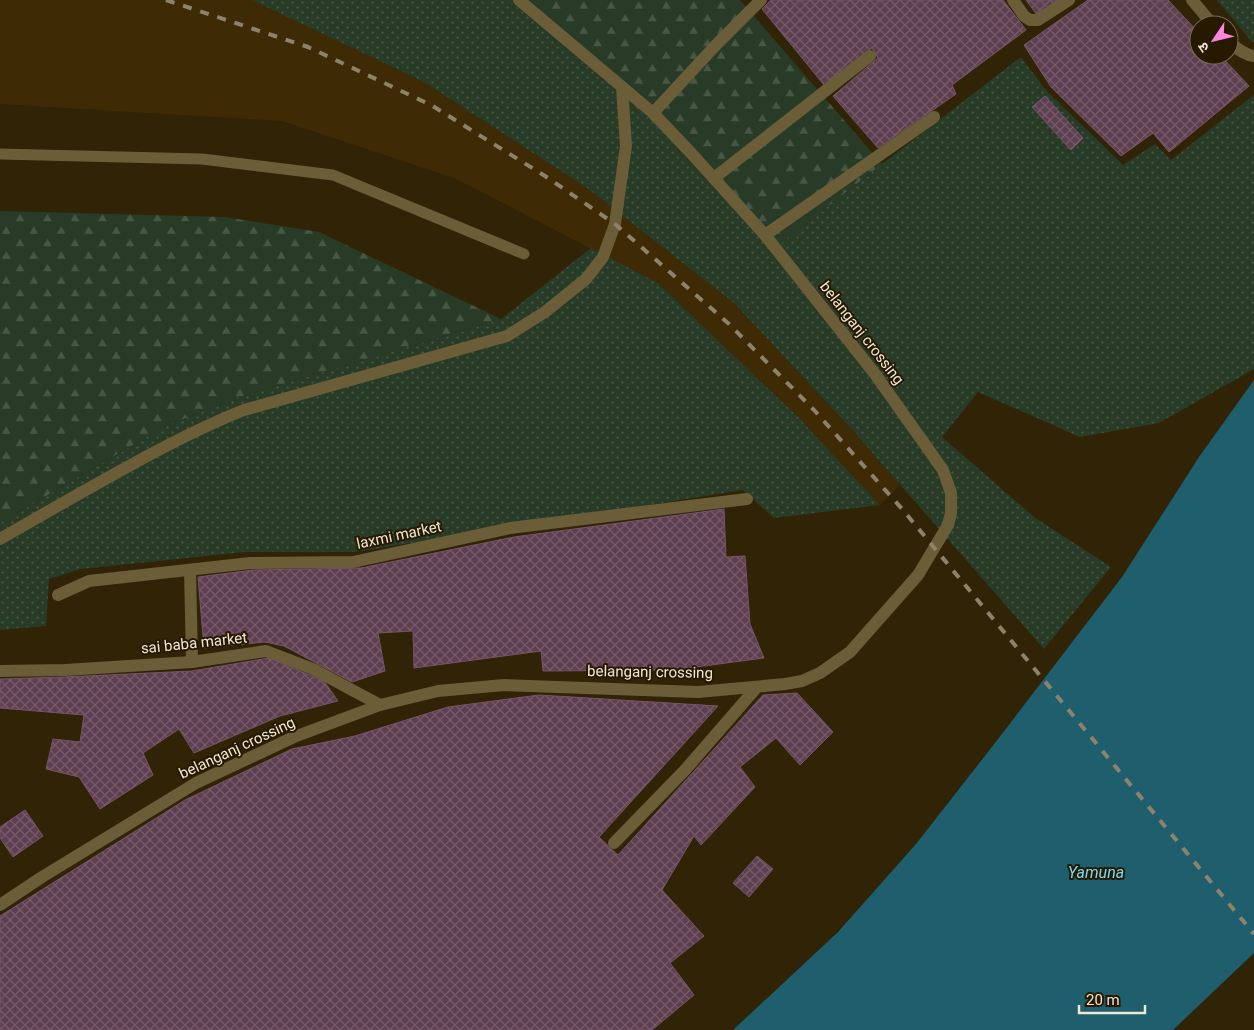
<svg xmlns="http://www.w3.org/2000/svg" width="1254" height="1030" viewBox="0 0 1254 1030" font-family="Roboto,'Noto Sans Devanagari',sans-serif">
<style>
.built{fill:#3e2b05}
.grass{fill:url(#grass-dots)}
.forest{fill:url(#forest-firs)}
.water{fill:#1e5e6d}
.building{fill:url(#building-cross-hatch);stroke:#745567}
.lines{fill:none;stroke-linecap:round;stroke-linejoin:round}
.service{stroke:#6a5d37;stroke-width:11}
.minor{stroke:#6a5d37;stroke-width:12}
.rail{stroke:#8d826b;stroke-width:4;stroke-dasharray:9 9;stroke-linecap:butt}
.labels{text-anchor:middle;stroke-width:4;stroke-linejoin:round;paint-order:stroke}
.street-label{font-size:15px;fill:#efe6d5;stroke:#271900}
.water-label{font-size:16px;font-style:italic;fill:#7adaf4;stroke:#271900}
</style>
<defs>
<pattern id="grass-dots" width="8" height="8" patternUnits="userSpaceOnUse" patternTransform="scale(1.25)"><rect width="8" height="8" fill="#283b27"/><path d="M2 2h.1M6 6h.1" fill="none" stroke="#485745" stroke-width="1.8" stroke-linecap="round"/></pattern>
<pattern id="forest-firs" width="22" height="20" patternUnits="userSpaceOnUse" patternTransform="scale(1.25)"><rect width="22" height="20" fill="#283b27"/><path d="M5 1l3.5 6h-7zM16 11l3.5 6h-7z" fill="#485745"/></pattern>
<pattern id="building-cross-hatch" width="8" height="8" patternUnits="userSpaceOnUse" patternTransform="scale(1.25)"><rect width="8" height="8" fill="#5d3f51"/><path d="M0 0l8 8M0 8l8-8" fill="none" stroke="#755b69"/></pattern>
</defs>
<rect width="100%" height="100%" fill="#312306"/>
<polygon class="built" points="0,0 252,0 424,82 587,188 735,304 854,432 900,485 880,505 797,416 658,283 454,178 282,121 0,104"/>
<g class="grass">
<polygon points="252,0 509,0 651,120 772,250 882,164 1021,57 1045,89 1123,165 1155,144 1171,160 1254,95 1254,369 1159,423 1080,437 978,392 942,437 1034,517 1111,567 1044,649 854,432 735,304 587,188 424,82"/>
<polygon points="1217,0 1254,0 1254,42 1252,42"/>
<polygon points="591,248 658,283 797,416 880,505 774,518 743,490 355,552 245,552 81,569 49,579 46,626 0,630 0,523 165,426 239,397 501,319"/>
</g>
<g class="forest">
<polygon points="509,0 740,0 882,164 772,250 651,120"/>
<polygon points="0,211 225,217 319,232 501,319 239,397 165,426 0,523"/>
</g>
<polygon class="water" points="1254,380 1254,953 1173,1030 733,1030 838,932 916,844 995,743 1122,577 1199,457"/>
<g class="building">
<polygon points="771,0 1003,0 1026,30 952,85 956,94 878,148 833,96 878,58 872,48 824,85 762,9"/>
<polygon points="1026,0 1058,0 1037,15"/>
<polygon points="1088,0 1168,0 1199,33 1199,55 1220,55 1249,86 1169,152 1153,133 1121,156 1051,87 1024,45"/>
<polygon points="1045,96 1083,138 1071,150 1032,107"/>
<polygon points="724,509 726,557 745,556 750,624 764,658 673,670 543,671 541,651 414,668 413,631 378,633 385,671 352,682 284,646 265,642 204,648 198,577 253,570 361,568 514,537"/>
<polygon points="269,658 324,681 338,701 280,716 194,753 179,729 143,753 153,775 100,809 79,777 46,769 53,739 80,742 84,715 0,708 0,679 64,677 192,671"/>
<polygon points="797,693 833,732 800,765 776,738 740,767 755,787 701,845 694,836 662,890 704,936 670,963 694,995 652,1030 0,1030 0,916 185,800 292,749 355,736 448,707 539,695 718,706 599,837 618,855 763,695"/>
<polygon points="25,810 43,836 13,857 0,838 0,827"/>
<polygon points="757,856 773,869 749,897 733,883"/>
</g>
<g class="lines">
<polyline class="service" points="0,154 202,159 333,175 524,254"/>
<g class="minor">
<polyline points="1013,0 1024,16 1030,20 1038,20 1069,0"/>
<polyline points="1192,0 1213,25"/>
<path d="M 1229,42 C 1237,48 1244,55 1254,56"/>
<polyline points="653,113 715,46 761,0"/>
<polyline points="714,178 870,56"/>
<polyline points="765,235 934,117"/>
<path d="M 0,539 C 40,516 80,493 120,471 C 161,448 201,427 244,410 L 507,336 L 545,312 L 586,279 L 603,257 L 615,224 L 626,146 L 622,87"/>
<polyline points="190,570 192,662"/>
<polyline points="58,595 89,581 250,563 353,562 510,528 747,499"/>
<polyline points="0,671 65,670 192,662 266,651 313,669 380,705"/>
<polyline points="614,843 685,770 757,687"/>
<polyline points="0,905 42,877 196,783 294,737 380,705 438,691 504,685 698,692 785,684 802,681 820,673 850,652 918,575 948,525 951,513 951,493 943,470 875,374 765,235 691,153 653,113 519,0"/>
</g>
<polyline class="rail" points="166,0 308,47 431,105 545,176 615,224 729,324 814,410 903,510 1254,934"/>
</g>
<g class="labels">
<g class="street-label">
<text transform="translate(862 333) rotate(52)" y="5">belanganj crossing</text>
<text transform="translate(399 535) rotate(-12)" y="5">laxmi market</text>
<text transform="translate(194 643) rotate(-6)" y="5">sai baba market</text>
<text transform="translate(650 672) rotate(1)" y="5">belanganj crossing</text>
<text transform="translate(237 748) rotate(-25)" y="5">belanganj crossing</text>
</g>
<g class="water-label">
<text x="1096" y="878">Yamuna</text>
</g>
</g>
<g transform="translate(1214 40) rotate(235)"><circle r="24" fill="#271900" stroke="#776b55"/>
<path d="M0-4L9 19L0 12L-9 19Z" fill="#fe85df"/>
<text y="-8" font-size="14" font-weight="bold" text-anchor="middle" fill="#efe6d5">उ</text>
</g>
<path d="M1079 1005v8h66v-8" fill="none" stroke="#efe6d5" stroke-width="2.5"/>
<text x="1086" y="1005" font-size="15" fill="#efe6d5" stroke="#271900" stroke-width="4" paint-order="stroke">20 m</text>
</svg>
